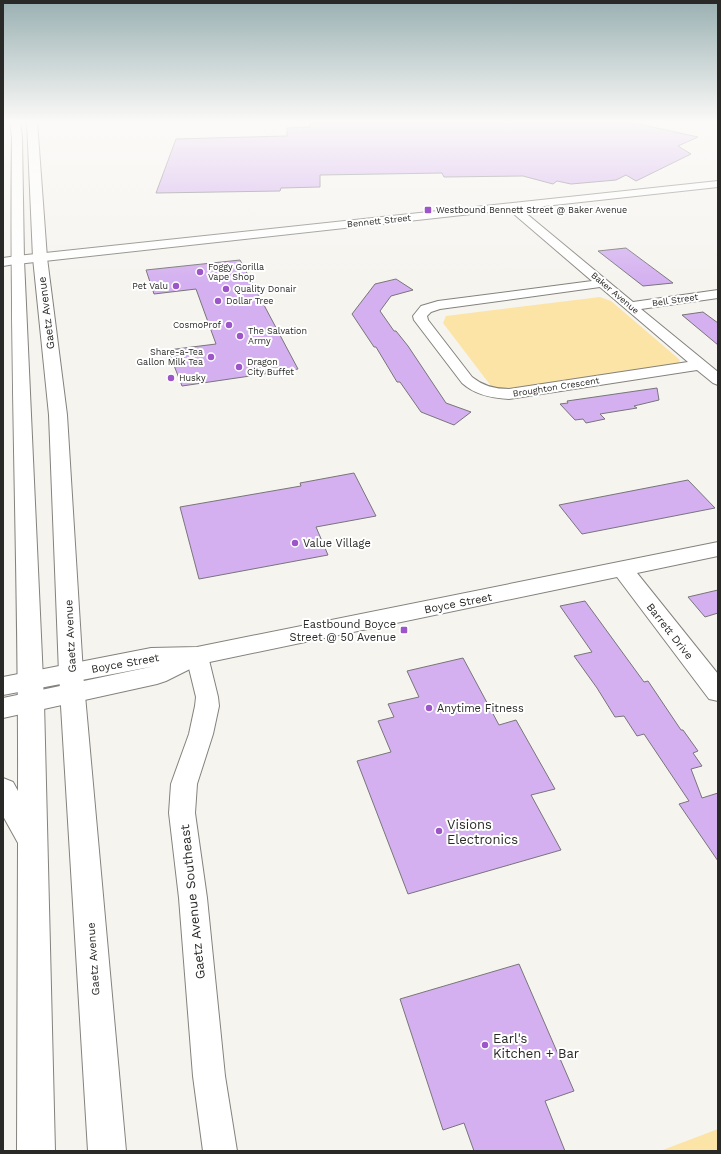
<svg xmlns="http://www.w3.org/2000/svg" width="721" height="1154" viewBox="0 0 721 1154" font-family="'Work Sans',sans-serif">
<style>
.green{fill:#fce4a7}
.building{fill:#d4b0f0;stroke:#78757a}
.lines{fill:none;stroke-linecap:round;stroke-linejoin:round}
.street-casing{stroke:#84827d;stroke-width:2}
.secondary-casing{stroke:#84827d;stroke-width:2}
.primary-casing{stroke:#84827d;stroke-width:2}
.street{fill:#fff;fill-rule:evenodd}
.secondary{fill:#fff;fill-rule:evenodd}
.primary{fill:#fff;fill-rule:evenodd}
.poi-dot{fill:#9c56ca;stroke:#fff;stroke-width:1.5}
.labels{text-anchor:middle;stroke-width:4;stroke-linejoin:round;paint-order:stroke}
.far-poi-label{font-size:9px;fill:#292927;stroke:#fff;text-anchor:start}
.far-street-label{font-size:9px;fill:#292927;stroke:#fff}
.street-label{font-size:11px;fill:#292927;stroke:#fff}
.poi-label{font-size:11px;fill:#292927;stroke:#fff;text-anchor:start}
.near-poi-label{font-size:13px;fill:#292927;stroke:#fff;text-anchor:start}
.near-street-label{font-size:13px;fill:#292927;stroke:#fff}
</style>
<rect width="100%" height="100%" fill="#f6f4ef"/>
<g class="green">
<polygon points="600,297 611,301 680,360 677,368 512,394 491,386 443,323 446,316"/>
<polygon points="718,1129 718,1151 660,1151"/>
</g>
<g class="building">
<polygon points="310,121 624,121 698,137 678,146 691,154 636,181 626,175 616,180 571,184 557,181 553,184 523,176 444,177 442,173 320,175 320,187 281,188 280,191 156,193 176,139 287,136 287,128 310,127"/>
<polygon points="626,248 673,283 643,286 598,251"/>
<polygon points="240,260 298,369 182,386 168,350 216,344 196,289 154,294 146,270"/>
<polygon points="396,279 413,290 391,296 380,311 394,331 396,331 408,346 446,403 471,412 454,425 421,412 400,382 397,382 376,347 374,347 352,314 375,284"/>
<polygon points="703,312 718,323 718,345 682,315"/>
<polygon points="657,388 659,400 634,406 637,408 600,414 605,419 586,423 583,419 575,420 560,404 568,403 567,401"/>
<polygon points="354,473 376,516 316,527 328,555 199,579 180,507 301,486 300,483"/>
<polygon points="688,480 715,508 582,534 559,505"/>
<polygon points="718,590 718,613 705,617 688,597"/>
<polygon points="585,601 644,682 648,681 681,730 683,730 698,751 693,753 702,766 691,769 702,798 718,793 718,861 679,804 689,801 644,734 637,736 624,716 615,717 597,688 574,656 592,652 560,606"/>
<polygon points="463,658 499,725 516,720 555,789 531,795 561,850 408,894 357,761 391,752 378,721 394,717 388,704 419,697 407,671"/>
<polygon points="519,964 574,1091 545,1101 565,1151 474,1151 464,1123 443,1130 400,999"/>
</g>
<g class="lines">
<g class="street-casing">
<g id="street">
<path d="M 512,204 L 516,205 L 633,302 L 718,290 L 718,298 L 641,309 L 718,372 L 718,385 L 713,383 L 697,370 L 509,399 C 492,398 475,395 462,383 L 414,320 L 413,316 L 421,306 L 438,301 L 592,281 L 508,209 L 507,207 L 508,205 ZM 600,287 L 688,362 L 509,389 C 495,389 483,386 472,377 L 428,320 L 427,316 L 431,312 L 440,309 Z"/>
<polygon points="17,256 21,257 23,260 21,263 3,266 3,258"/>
<polygon points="197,648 205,650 208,656 218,697 219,706 213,734 197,784 195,813 207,898 225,1076 237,1151 203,1151 193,1076 179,898 169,813 171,784 189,734 195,706 196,697 186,656 189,650"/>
</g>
</g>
<g class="secondary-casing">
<g id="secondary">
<polygon points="718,181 718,187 17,264 12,263 10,260 12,257 17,256"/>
<polygon points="718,542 718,556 637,573 718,674 718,701 709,699 617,577 200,664 166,681 157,684 3,718 3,698 155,666 3,695 3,677 151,648 197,647"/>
</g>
</g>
<g class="primary-casing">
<g id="primary">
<path d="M 10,121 L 20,121 L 22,137 L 24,260 L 44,702 L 55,1151 L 17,1151 L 18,843 L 3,816 L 3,778 L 13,782 L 18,791 C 19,573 9,355 12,137 Z"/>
<polygon points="27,121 37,121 47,258 67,415 83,673 126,1151 88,1151 59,673 49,415 33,258"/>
</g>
</g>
<use href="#street" class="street"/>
<use href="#secondary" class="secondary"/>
<use href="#primary" class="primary"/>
</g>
<linearGradient id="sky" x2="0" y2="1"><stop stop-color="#9ab0b2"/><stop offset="0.43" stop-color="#fbfaf8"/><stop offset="1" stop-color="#fbfaf8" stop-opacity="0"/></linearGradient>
<rect width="721" height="283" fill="url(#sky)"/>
<g class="poi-dot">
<rect x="424" y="206" width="8" height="8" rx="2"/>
<circle cx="200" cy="272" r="4"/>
<circle cx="176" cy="286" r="4"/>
<circle cx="226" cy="289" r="4"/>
<circle cx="218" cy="301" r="4"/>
<circle cx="229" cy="325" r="4"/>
<circle cx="240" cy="336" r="4"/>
<circle cx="211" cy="357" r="4"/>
<circle cx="239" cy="367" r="4"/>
<circle cx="171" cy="378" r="4"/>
<circle cx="295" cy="543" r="4"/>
<rect x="400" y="626" width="8" height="8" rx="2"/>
<circle cx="429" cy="708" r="4"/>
<circle cx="439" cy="831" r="4"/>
<circle cx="485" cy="1045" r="4"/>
</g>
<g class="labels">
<g class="far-poi-label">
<text x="436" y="213">Westbound Bennett Street @ Baker Avenue</text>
<text x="208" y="270">Foggy Gorilla<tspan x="208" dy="10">Vape Shop</tspan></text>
<text x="168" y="289" text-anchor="end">Pet Valu</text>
<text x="234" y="292">Quality Donair</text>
<text x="226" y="304">Dollar Tree</text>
<text x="221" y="328" text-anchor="end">CosmoProf</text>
<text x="248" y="334">The Salvation<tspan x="248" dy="10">Army</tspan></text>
<text x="203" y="355" text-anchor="end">Share-a-Tea<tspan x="203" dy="10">Gallon Milk Tea</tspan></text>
<text x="247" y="365">Dragon<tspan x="247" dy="10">City Buffet</tspan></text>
<text x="179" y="381">Husky</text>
</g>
<g class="far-street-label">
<text transform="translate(379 221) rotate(-6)" y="3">Bennett Street</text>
<text transform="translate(615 293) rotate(40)" y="3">Baker Avenue</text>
<text transform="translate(675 300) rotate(-8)" y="3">Bell Street</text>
<text transform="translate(556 387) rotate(-9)" y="3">Broughton Crescent</text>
</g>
<g class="street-label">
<text transform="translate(46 313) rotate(-97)" y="4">Gaetz Avenue</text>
<text transform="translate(458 603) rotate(-11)" y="4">Boyce Street</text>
<text transform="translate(670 631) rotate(52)" y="4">Barrett Drive</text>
<text transform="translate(70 636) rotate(-93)" y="4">Gaetz Avenue</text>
<text transform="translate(125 663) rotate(-10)" y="4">Boyce Street</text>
<text transform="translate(93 959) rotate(-94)" y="4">Gaetz Avenue</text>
</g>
<g class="poi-label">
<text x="303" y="547">Value Village</text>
<text x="396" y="628" text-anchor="end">Eastbound Boyce<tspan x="396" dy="13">Street @ 50 Avenue</tspan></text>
<text x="437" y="712">Anytime Fitness</text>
</g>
<g class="near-poi-label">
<text x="447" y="829">Visions<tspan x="447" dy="15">Electronics</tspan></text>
<text x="493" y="1043">Earl's<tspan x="493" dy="15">Kitchen + Bar</tspan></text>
</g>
<g class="near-street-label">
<text transform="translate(192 902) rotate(-96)" y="5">Gaetz Avenue Southeast</text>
</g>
</g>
<rect width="721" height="1154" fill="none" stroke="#292927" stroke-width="8"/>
</svg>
